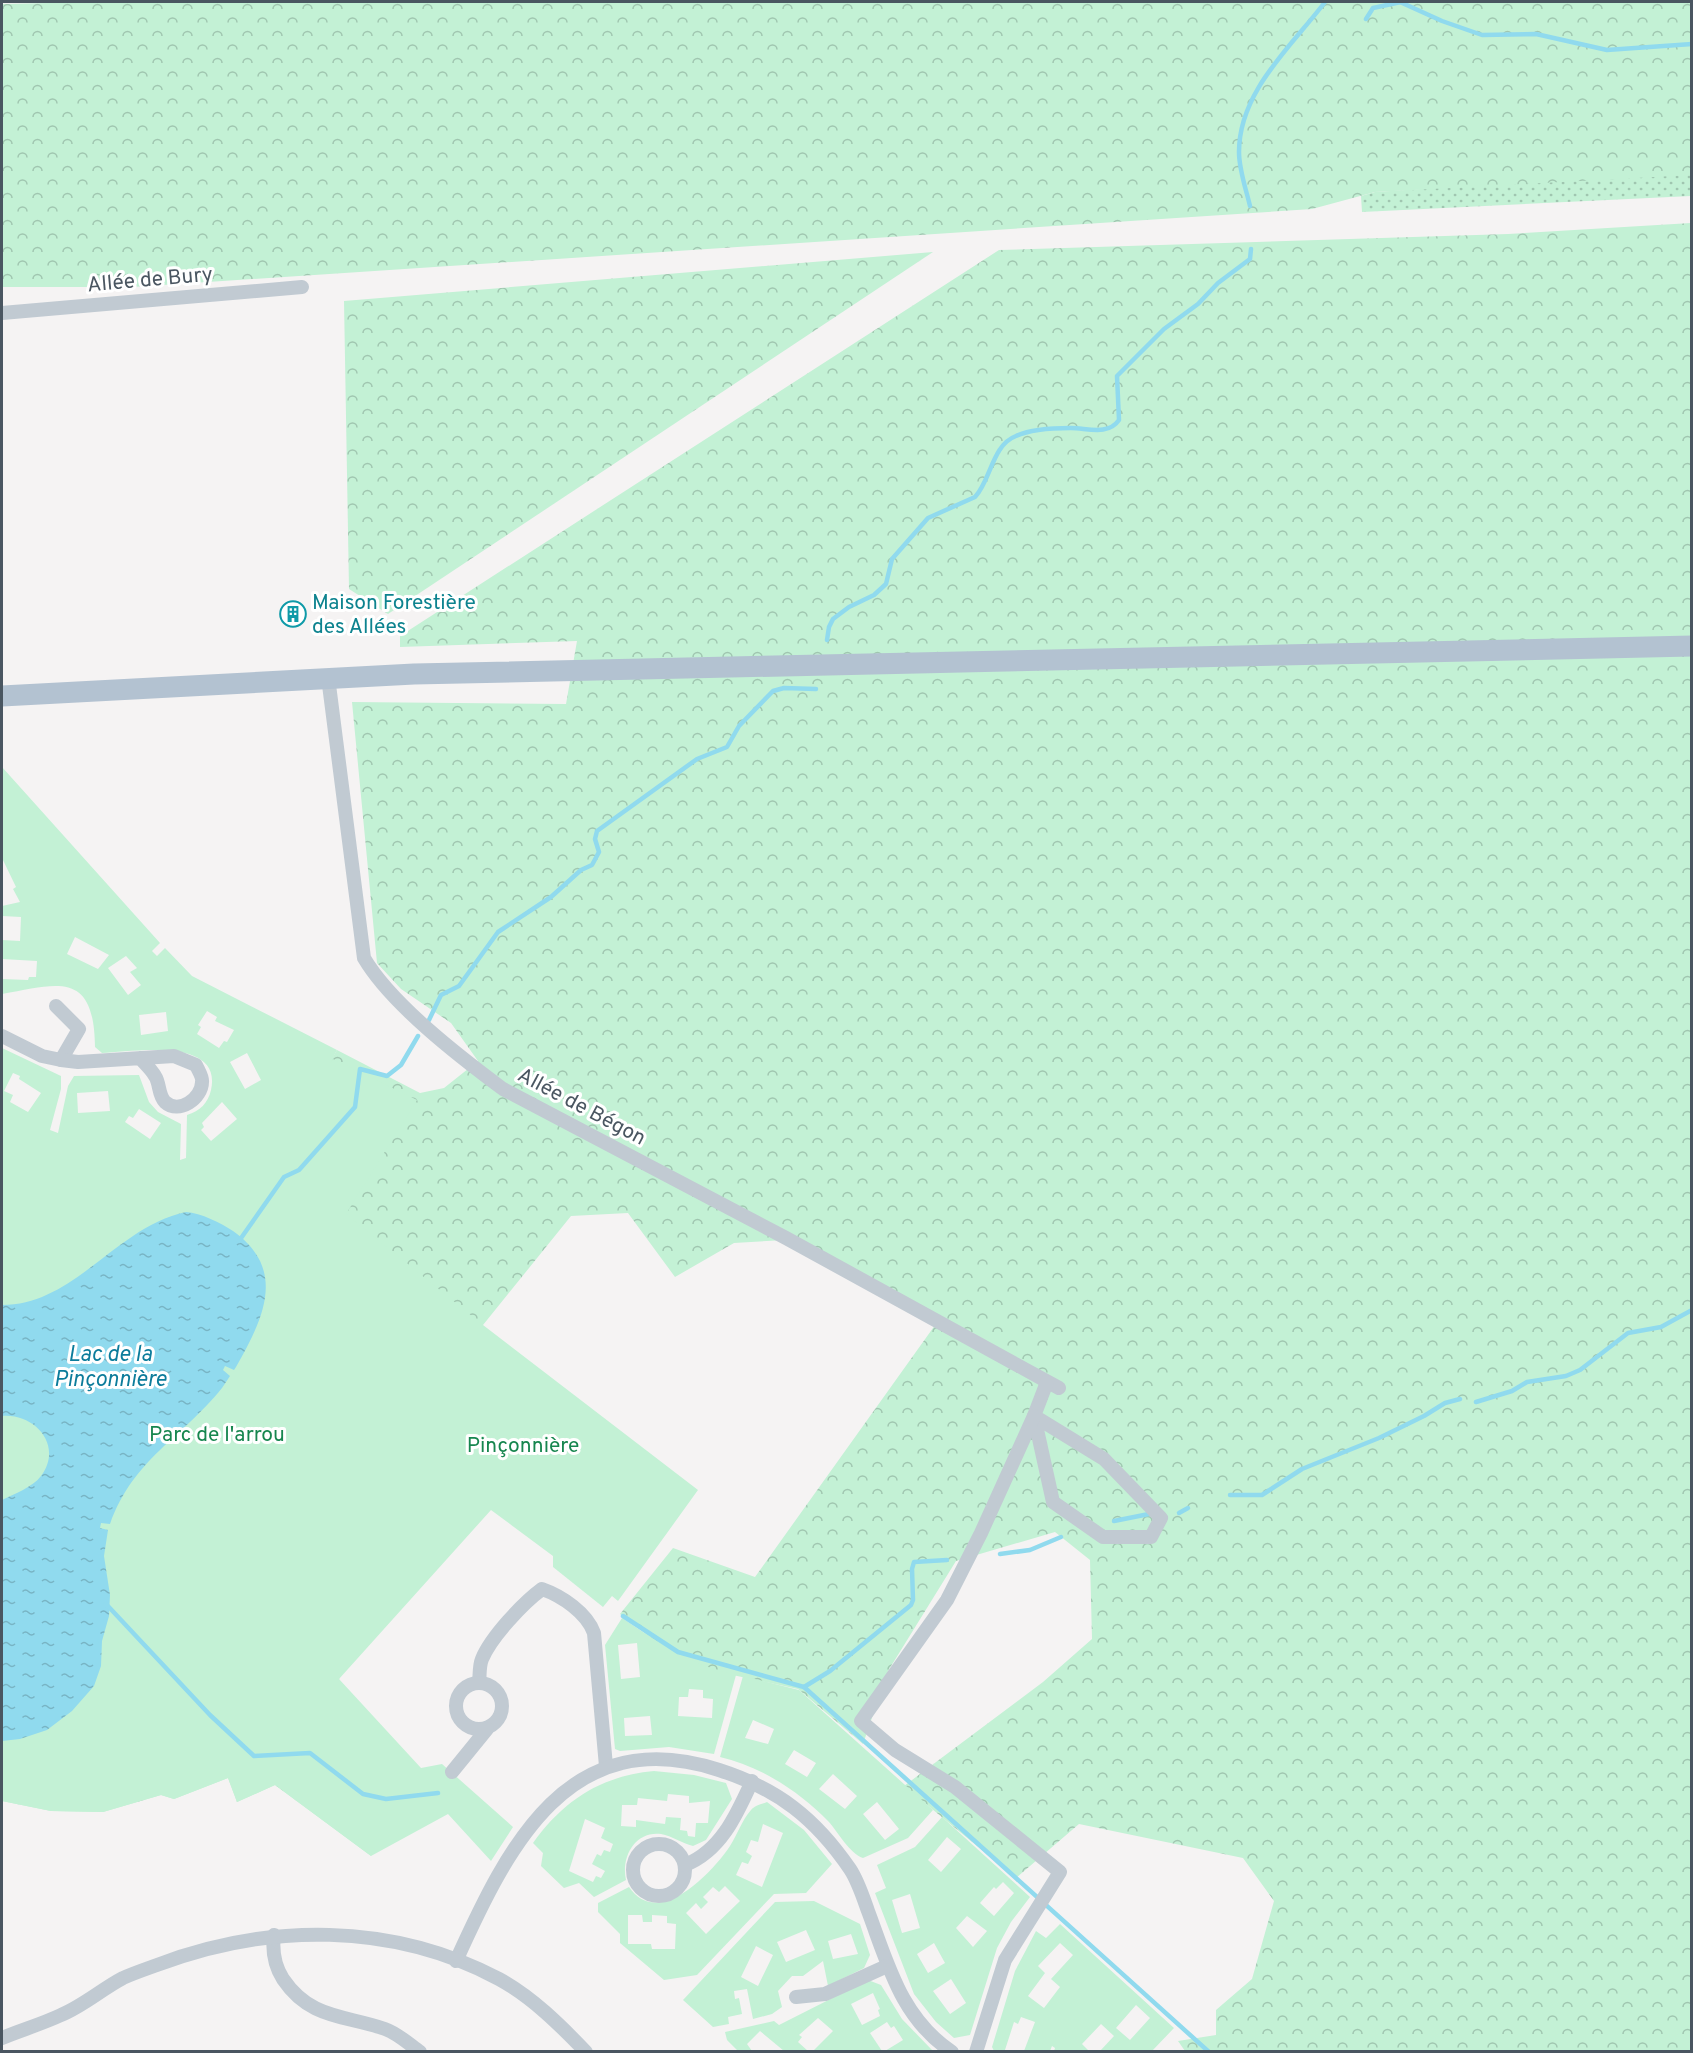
<svg xmlns="http://www.w3.org/2000/svg" width="1693" height="2053" viewBox="0 0 1693 2053" font-family="Overpass,sans-serif">
<style>
.grass{fill:url(#grass-dots)}
.forest{fill:url(#forest-crowns)}
.green{fill:#c3f1d5;fill-rule:evenodd}
.water{fill:url(#water-ripples)}
.lines{fill:none;stroke-linecap:round;stroke-linejoin:round}
.stream{stroke:#90daee;stroke-width:4.5}
.minor{stroke:#c1cad2;stroke-width:14}
.primary{stroke:#b3c2d1;stroke-width:21}
.labels{text-anchor:middle;stroke-width:6;stroke-linejoin:round;paint-order:stroke}
.street-label{font-size:21px;fill:#4a5661;stroke:#fff}
.culture-label{font-size:21px;fill:#0d838f;stroke:#fff;text-anchor:start}
.park-label{font-size:21px;fill:#17864f;stroke:#fff}
.water-label{font-size:22px;font-style:italic;fill:#0c7c9b;stroke:#fff}
</style>
<defs>
<pattern id="grass-dots" width="8" height="8" patternUnits="userSpaceOnUse" patternTransform="scale(1.5)"><rect width="8" height="8" fill="#c3f1d5"/><path d="M2 2h.1M6 6h.1" fill="none" stroke="#a0c6b0" stroke-width="1.8" stroke-linecap="round"/></pattern>
<pattern id="forest-crowns" width="20" height="18" patternUnits="userSpaceOnUse" patternTransform="scale(1.5)"><rect width="20" height="18" fill="#c3f1d5"/><path d="M2 6a3 3 0 1 1 6 0M12 15a3 3 0 1 1 6 0" fill="none" stroke="#a0c6b0"/></pattern>
<pattern id="water-ripples" width="26" height="14" patternUnits="userSpaceOnUse" patternTransform="scale(1.5)"><rect width="26" height="14" fill="#90daee"/><path d="M2 4q2-2 4 0t4 0M15 11q2-2 4 0t4 0" fill="none" stroke="#78b4c4"/></pattern>
</defs>
<rect width="100%" height="100%" fill="#f5f3f3"/>
<polygon class="grass" points="1691,171 1691,196 1362,212 1361,196 1375,192"/>
<g class="forest">
<polygon points="94,2 1691,2 1691,175 1375,192 1312,209 133,287 2,287 2,4"/>
<polygon points="1691,223 1691,2051 1185,2051 1178,2041 1216,2035 1216,2010 1252,1979 1274,1901 1243,1858 1079,1824 1016,1878 904,1786 1043,1682 1092,1639 1090,1560 1055,1532 956,1561 888,1671 863,1744 798,1689 686,1665 620,1614 673,1548 755,1577 938,1321 785,1240 734,1243 675,1277 628,1213 571,1216 483,1325 430,1399 339,1679 371,1856 275,1785 237,1802 228,1778 174,1799 161,1795 103,1812 51,1811 2,1801 312,1092 337,1050 420,1093 444,1088 478,1061 451,1023 401,989 377,963 352,702 566,704 577,641 400,647 400,636 999,250 1508,234"/>
<polygon points="933,252 388,614 349,589 344,301"/>
</g>
<g class="green">
<path d="M 2,767 L 160,943 L 152,951 L 157,956 L 165,948 L 192,976 L 337,1050 L 329,1065 L 333,1059 L 417,1100 L 346,1214 L 483,1325 L 698,1490 L 618,1601 L 612,1596 L 603,1607 L 553,1567 L 553,1556 L 491,1510 L 339,1679 L 421,1768 L 442,1764 L 513,1827 L 491,1861 L 448,1814 L 371,1856 L 275,1785 L 237,1802 L 228,1778 L 174,1799 L 161,1795 L 103,1812 L 51,1811 L 2,1801 L 2,1048 L 61,1076 L 61,1089 L 50,1130 L 58,1133 L 68,1086 L 74,1076 L 139,1075 L 149,1102 L 158,1112 L 181,1124 L 180,1160 L 186,1158 L 187,1115 C 200,1111 208,1103 211,1090 C 223,1036 131,1052 102,1053 L 95,1047 C 94,971 60,983 2,994 L 2,979 L 28,980 L 29,977 L 36,977 L 37,961 L 2,959 L 2,940 L 20,941 L 21,917 L 2,916 L 2,925 L 2,906 L 20,902 L 13,889 L 16,887 L 2,858 ZM 75,937 L 109,955 L 98,969 L 67,954 ZM 126,956 L 137,968 L 130,972 L 141,985 L 128,995 L 108,968 ZM 207,1011 L 217,1017 L 215,1021 L 234,1030 L 227,1042 L 224,1041 L 219,1048 L 197,1034 L 201,1027 L 198,1025 ZM 166,1012 L 168,1031 L 141,1035 L 139,1015 ZM 247,1053 L 261,1080 L 245,1089 L 230,1062 ZM 13,1073 L 20,1076 L 19,1079 L 41,1093 L 28,1112 L 10,1102 L 13,1095 L 4,1091 ZM 108,1091 L 110,1111 L 78,1113 L 77,1093 ZM 222,1102 L 237,1119 L 211,1141 L 201,1130 L 204,1127 L 202,1123 ZM 139,1109 L 161,1123 L 150,1139 L 125,1122 L 129,1116 L 133,1118 Z"/>
<path d="M 622,1618 C 658,1642 693,1666 736,1675 L 714,1754 L 669,1747 L 620,1751 L 615,1749 L 605,1645 ZM 637,1643 L 640,1677 L 621,1679 L 618,1645 ZM 689,1689 L 703,1690 L 703,1698 L 713,1699 L 712,1718 L 678,1716 L 679,1697 L 688,1697 ZM 650,1716 L 652,1735 L 625,1736 L 624,1718 Z"/>
<path d="M 743,1676 L 799,1690 L 933,1810 L 908,1838 L 863,1858 C 849,1853 839,1833 828,1821 C 800,1792 760,1766 720,1757 ZM 753,1720 L 774,1729 L 768,1744 L 745,1738 ZM 794,1750 L 816,1763 L 807,1777 L 785,1764 ZM 833,1774 L 857,1796 L 845,1809 L 819,1789 ZM 877,1802 L 899,1829 L 885,1840 L 863,1814 Z"/>
<path d="M 654,1771 L 694,1775 L 726,1783 L 732,1799 L 706,1840 L 693,1846 C 682,1843 672,1836 661,1834 C 634,1831 621,1858 626,1880 L 594,1897 L 579,1883 L 564,1888 L 541,1866 L 543,1853 L 533,1843 C 564,1800 601,1776 654,1771 ZM 668,1794 L 689,1796 L 689,1803 L 710,1801 L 708,1823 L 696,1823 L 695,1837 L 688,1836 L 687,1831 L 680,1830 L 681,1818 L 666,1817 L 665,1824 L 636,1820 L 636,1827 L 621,1826 L 622,1805 L 637,1805 L 638,1798 L 667,1801 ZM 585,1819 L 605,1828 L 601,1838 L 613,1844 L 610,1852 L 604,1850 L 601,1856 L 597,1854 L 592,1864 L 605,1871 L 601,1878 L 596,1876 L 593,1882 L 569,1871 Z"/>
<path d="M 767,1802 L 804,1830 L 832,1864 L 806,1893 L 774,1894 L 697,1975 L 664,1980 L 620,1943 L 620,1934 L 598,1912 L 598,1903 L 629,1887 C 658,1930 712,1873 730,1846 C 737,1835 742,1820 751,1810 C 754,1806 762,1804 767,1802 ZM 763,1824 L 783,1833 L 762,1887 L 736,1875 L 742,1862 L 748,1864 L 752,1856 L 746,1852 L 751,1840 L 758,1842 ZM 725,1886 L 740,1901 L 706,1934 L 686,1913 L 696,1903 L 701,1909 L 708,1902 L 703,1897 L 713,1887 L 719,1892 ZM 628,1915 L 642,1915 L 643,1922 L 652,1922 L 652,1915 L 667,1916 L 667,1923 L 676,1924 L 675,1949 L 652,1949 L 651,1944 L 628,1944 Z"/>
<path d="M 942,1817 L 1030,1897 L 1011,1922 L 997,1948 L 970,2035 L 954,2038 L 936,2022 L 914,1994 L 875,1893 L 886,1888 L 877,1865 L 915,1847 ZM 947,1837 L 961,1849 L 941,1872 L 928,1860 ZM 1003,1882 L 1014,1893 L 994,1916 L 980,1903 L 994,1887 L 996,1889 ZM 910,1894 L 920,1928 L 902,1933 L 892,1900 ZM 967,1916 L 987,1931 L 973,1947 L 956,1928 ZM 934,1943 L 945,1963 L 928,1973 L 917,1954 ZM 951,1979 L 966,2003 L 950,2014 L 933,1991 Z"/>
<path d="M 814,1901 L 860,1924 L 870,1955 L 864,1968 L 828,1986 L 823,1961 L 803,1976 L 792,1976 L 778,1991 L 782,2007 L 772,2014 L 753,2019 L 747,1989 L 734,1991 L 735,1999 L 739,1998 L 742,2014 L 728,2017 L 729,2024 L 713,2027 L 683,2000 L 775,1902 ZM 806,1930 L 815,1950 L 786,1962 L 777,1942 ZM 851,1934 L 858,1954 L 833,1959 L 828,1941 ZM 756,1946 L 773,1955 L 758,1986 L 741,1977 Z"/>
<path d="M 1060,1924 L 1174,2028 L 1152,2051 L 1100,2051 L 1114,2036 L 1101,2024 L 1082,2044 L 1089,2051 L 1054,2051 L 1055,2048 L 1052,2046 L 1050,2051 L 1024,2051 L 1035,2022 L 1021,2017 L 1018,2024 L 1014,2022 L 1005,2050 L 1008,2051 L 994,2051 L 992,2047 L 1015,1971 L 1036,1931 L 1046,1938 ZM 1060,1943 L 1073,1955 L 1051,1979 L 1060,1987 L 1044,2008 L 1028,1996 L 1045,1973 L 1038,1966 ZM 1136,2005 L 1150,2018 L 1130,2040 L 1116,2028 Z"/>
<path d="M 868,1980 L 881,1985 L 902,2019 L 933,2051 L 885,2051 L 903,2040 L 894,2026 L 891,2028 L 887,2022 L 870,2033 L 882,2051 L 813,2051 L 833,2031 L 818,2018 L 799,2035 L 802,2037 L 798,2042 L 808,2051 L 784,2051 L 760,2031 L 747,2044 L 752,2051 L 738,2051 L 727,2040 L 725,2032 L 774,2021 L 779,2025 ZM 873,1993 L 880,2009 L 878,2010 L 880,2016 L 862,2025 L 851,2004 Z"/>
</g>
<path class="water" d="M 186,1212 C 201,1213 221,1223 233,1231 C 288,1270 263,1319 236,1367 L 234,1370 L 225,1366 L 223,1370 L 230,1376 L 222,1388 C 181,1439 134,1458 110,1524 L 101,1523 L 100,1528 L 108,1530 L 104,1556 L 110,1595 L 109,1616 L 102,1641 L 101,1666 L 94,1686 L 72,1711 L 47,1730 L 20,1739 L 2,1741 L 2,1500 C 14,1494 33,1487 41,1476 C 64,1445 34,1413 2,1416 L 2,1305 C 75,1305 117,1226 186,1212 Z"/>
<g class="lines">
<g class="stream">
<polyline points="1400,2 1442,21 1482,35 1536,34 1607,50 1692,44"/>
<polyline points="1366,19 1373,8 1401,2"/>
<path d="M 1250,206 C 1246,189 1239,170 1239,152 C 1239,91 1292,46 1325,2"/>
<path d="M 827,640 L 829,627 L 833,619 L 849,607 L 874,595 L 886,584 L 892,559 L 928,518 L 975,497 C 991,480 992,445 1016,436 C 1031,429 1055,428 1071,428 C 1087,428 1108,436 1119,420 L 1117,376 L 1164,329 L 1198,304 L 1218,283 L 1250,259 L 1251,249"/>
<polyline points="429,1020 441,995 459,986 498,932 551,897 581,870 592,865 599,852 595,839 597,831 697,759 727,747 739,726 773,691 784,688 816,689"/>
<polyline points="239,1241 284,1177 299,1170 355,1107 360,1069 387,1076 401,1065 418,1036"/>
<polyline points="1476,1402 1512,1391 1527,1382 1566,1376 1580,1370 1628,1333 1661,1327 1692,1310"/>
<polyline points="1230,1495 1262,1495 1302,1469 1379,1438 1424,1416 1445,1403 1460,1399"/>
<polyline points="1179,1513 1188,1508"/>
<polyline points="1114,1521 1149,1514"/>
<polyline points="1000,1554 1030,1550 1061,1537"/>
<polyline points="106,1604 210,1715 254,1756 310,1753 363,1794 386,1799 438,1793"/>
<polyline points="623,1616 678,1652 804,1687 1209,2052"/>
<polyline points="804,1687 830,1671 911,1605 913,1600 912,1569 914,1562 947,1560"/>
</g>
<g class="minor">
<polyline points="2,313 302,287"/>
<path d="M 328,677 L 364,958 C 391,1004 460,1057 503,1089 L 786,1238 L 1059,1388"/>
<polyline points="56,1006 79,1029 61,1060"/>
<path d="M 2,1036 L 42,1056 L 61,1060 L 78,1062 L 174,1056 L 196,1065 C 198,1070 203,1077 202,1082 C 202,1098 179,1115 165,1102 C 158,1095 160,1083 155,1076 C 151,1069 145,1064 140,1058"/>
<polyline points="1034,1416 1053,1502 1103,1537 1151,1537 1161,1518 1104,1459 1034,1416 1047,1382"/>
<path d="M 479,1683 C 480,1675 479,1666 482,1659 C 491,1637 523,1603 542,1589 C 562,1596 587,1613 594,1633 L 606,1766"/>
<circle cx="479" cy="1706" r="23"/>
<polyline points="452,1772 487,1729"/>
<circle cx="659" cy="1870" r="26"/>
<path d="M 685,1865 C 721,1851 737,1814 752,1781"/>
<path d="M 274,1935 C 272,1951 274,1965 283,1979 C 310,2019 344,2015 385,2029 C 397,2033 409,2044 420,2052"/>
<path d="M 456,1961 C 508,1846 569,1721 719,1770 C 778,1789 815,1818 850,1869 C 858,1881 863,1897 868,1911 C 888,1964 901,2018 952,2052"/>
<polyline points="796,1997 825,1994 887,1966"/>
<path d="M 2,2038 C 21,2030 42,2024 61,2015 C 83,2006 102,1989 123,1978 C 134,1973 146,1969 157,1965 C 268,1923 392,1922 499,1979 C 532,1997 560,2025 586,2052"/>
<polyline points="976,2052 1005,1960 1060,1872 955,1787 895,1750 861,1721 947,1600 981,1533 1034,1416"/>
</g>
<polyline class="primary" points="2,696 414,674 1692,646"/>
</g>
<defs>
<g id="building-ring" transform="scale(1.35)"><circle r="9.5" fill="#fff" stroke="#0f9aa8" stroke-width="1.5"/><path d="M-4-6H4V6H1V3H-1V6H-4ZM-2.5-4.3h1.7v1.8h-1.7ZM.8-4.3h1.7v1.8H.8ZM-2.5-1h1.7V.8h-1.7ZM.8-1h1.7V.8H.8Z" fill="#0f9aa8"/></g>
</defs>
<g fill-rule="evenodd">
<use href="#building-ring" x="293" y="614"/>
</g>
<g class="labels">
<g class="street-label">
<text transform="translate(150 279) rotate(-5)" y="7">Allée de Bury</text>
<text transform="translate(582 1106) rotate(28)" y="7">Allée de Bégon</text>
</g>
<g class="culture-label">
<text x="312" y="609">Maison Forestière<tspan x="312" dy="24">des Allées</tspan></text>
</g>
<g class="park-label">
<text x="217" y="1441">Parc de l'arrou</text>
<text x="523" y="1452">Pinçonnière</text>
</g>
<g class="water-label">
<text x="110" y="1361">Lac de la<tspan x="110" dy="25">Pinçonnière</tspan></text>
</g>
</g>
<rect width="1693" height="2053" fill="none" stroke="#4a5661" stroke-width="6"/>
</svg>
